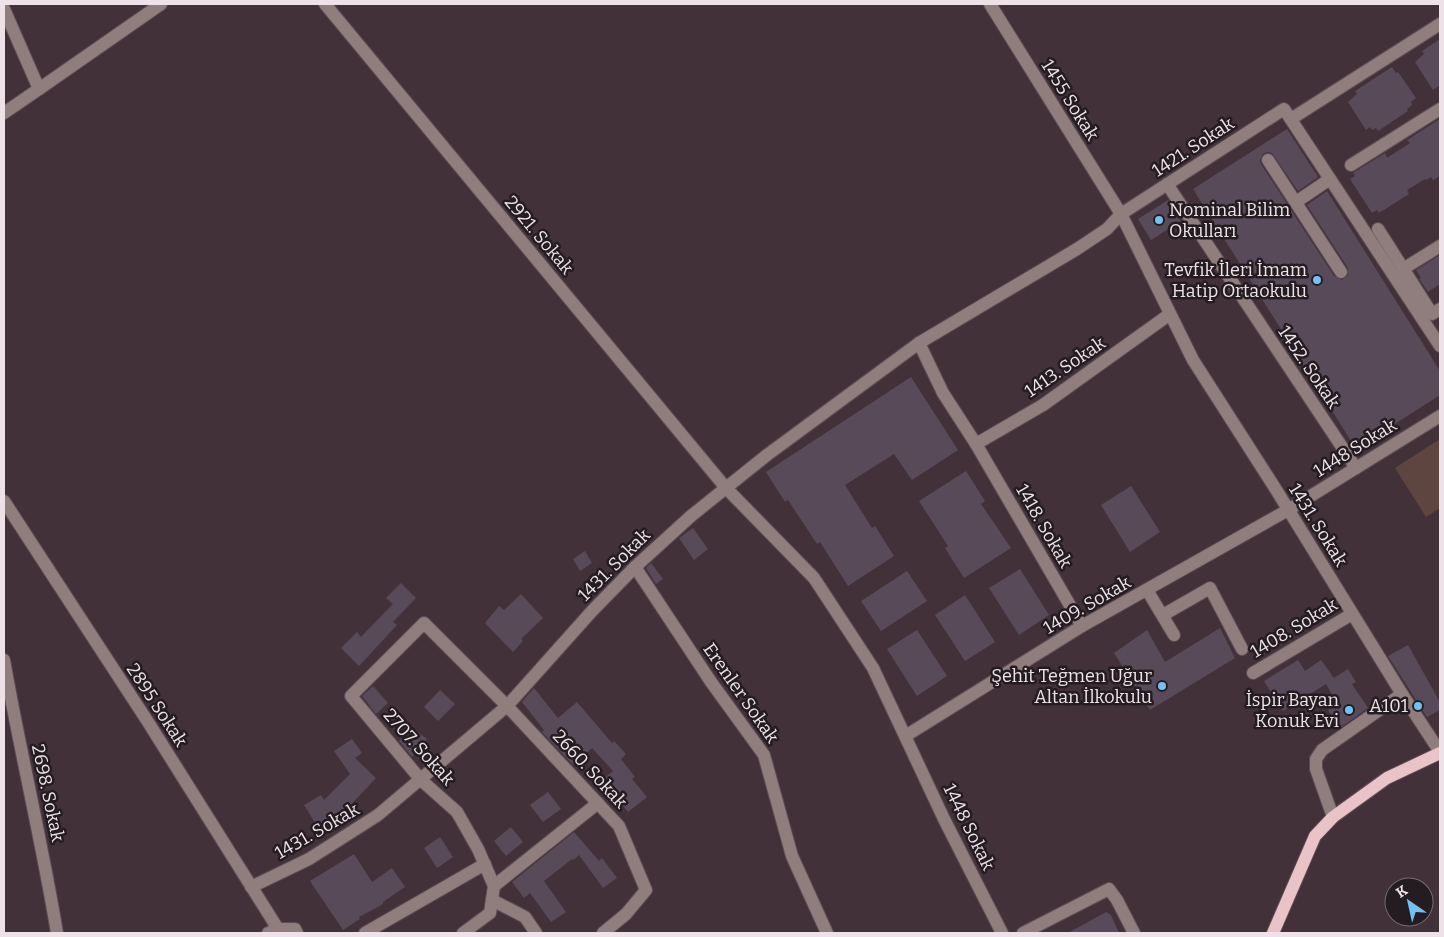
<svg xmlns="http://www.w3.org/2000/svg" width="1444" height="937" viewBox="0 0 1444 937" font-family="Bitter,serif">
<style>
.green{fill:#5f453f}
.building{fill:#594a59}
.lines{fill:none;stroke-linecap:round;stroke-linejoin:round}
.minor-casing{stroke:#5e4d56;stroke-width:14}
.major-casing{stroke:#5e4d56;stroke-width:14}
.minor{stroke:#907e7f;stroke-width:12}
.major{stroke:#e9c3c7;stroke-width:12}
.poi-dot{fill:#72c1f5;stroke:#241c20;stroke-width:2}
.labels{text-anchor:middle;stroke-width:5;stroke-linejoin:round;paint-order:stroke}
.street-label{font-size:18px;fill:#eee2e8;stroke:#241c20}
.poi-label{font-size:18px;fill:#eee2e8;stroke:#241c20;text-anchor:end}
</style>
<rect width="100%" height="100%" fill="#43313a"/>
<polygon class="green" points="1440,439 1440,508 1426,517 1395,468"/>
<g class="building">
<polygon points="1440,39 1440,85 1433,90 1415,62 1424,54 1422,51"/>
<polygon points="1392,67 1396,73 1398,72 1416,98 1411,102 1412,105 1407,109 1408,111 1378,131 1376,128 1372,130 1370,127 1366,130 1348,102 1357,94 1355,91"/>
<polygon points="1440,119 1440,176 1433,180 1431,177 1426,180 1425,179 1407,190 1409,194 1379,213 1377,210 1372,213 1350,179 1355,176 1353,173 1385,153 1387,158 1410,143 1407,140"/>
<polygon points="1287,129 1318,177 1298,191 1272,153 1267,152 1263,154 1260,160 1261,164 1334,276 1342,280 1348,275 1348,268 1307,205 1327,191 1440,371 1440,395 1356,449 1193,189"/>
<polygon points="1168,200 1181,221 1151,240 1138,219"/>
<polygon points="1440,255 1440,284 1428,292 1419,279 1421,278 1416,270"/>
<polygon points="911,377 958,450 912,480 894,454 845,485 872,528 875,526 894,556 848,586 820,542 817,544 788,500 785,502 766,472"/>
<polygon points="966,471 985,501 981,504 1011,548 964,578 945,548 948,546 919,501"/>
<polygon points="1131,486 1160,532 1130,552 1101,505"/>
<polygon points="693,528 708,549 694,560 679,538"/>
<polygon points="585,551 592,563 580,571 573,559"/>
<polygon points="651,563 663,579 656,584 646,568"/>
<polygon points="1020,569 1049,615 1019,635 989,588"/>
<polygon points="907,571 927,601 881,631 861,601"/>
<polygon points="401,583 416,598 393,622 397,625 359,666 341,648 357,632 361,637 393,604 386,598"/>
<polygon points="521,594 543,618 521,639 523,641 513,652 485,623 499,606 504,610"/>
<polygon points="965,595 995,642 965,661 935,615"/>
<polygon points="1220,628 1235,658 1150,710 1114,653 1147,630 1165,662"/>
<polygon points="917,630 947,676 917,696 887,649"/>
<polygon points="1408,645 1440,702 1440,710 1427,717 1388,656"/>
<polygon points="1298,660 1305,671 1321,660 1334,678 1348,669 1356,682 1352,684 1368,708 1340,728 1328,710 1337,703 1326,684 1283,711 1264,681"/>
<polygon points="373,686 388,703 376,714 362,696"/>
<polygon points="534,688 558,718 577,702 612,743 614,741 626,754 621,759 635,777 632,779 647,797 628,812 603,779 613,771 592,748 573,765 542,732 544,730 522,702"/>
<polygon points="440,690 455,704 438,721 424,707"/>
<polygon points="410,726 427,739 412,757 399,741"/>
<polygon points="352,739 362,753 355,758 376,778 345,811 343,810 317,826 304,805 321,795 324,800 350,774 334,751"/>
<polygon points="548,792 561,809 543,822 530,805"/>
<polygon points="511,827 523,842 506,856 494,841"/>
<polygon points="574,832 599,861 602,858 617,878 603,888 579,855 573,860 572,859 544,881 566,912 551,922 530,893 524,898 512,882"/>
<polygon points="440,837 453,857 437,868 424,848"/>
<polygon points="354,854 372,882 392,868 405,887 383,902 383,904 359,917 360,919 343,930 310,881"/>
<polygon points="1106,912 1111,915 1119,933 1068,933"/>
</g>
<g class="lines">
<g class="minor-casing">
<g id="minor">
<polyline points="325,4 726,488 814,578 873,668 944,819 1002,933"/>
<polyline points="990,4 1121,214 1193,360 1275,488 1402,694 1440,752"/>
<polyline points="4,9 39,89 161,4"/>
<polyline points="4,113 39,89"/>
<polyline points="1291,119 1440,24"/>
<polyline points="1268,160 1341,272"/>
<polyline points="1351,165 1440,109"/>
<polyline points="1167,184 1356,468"/>
<polyline points="1296,202 1330,179"/>
<polyline points="1378,229 1432,314 1440,309"/>
<polyline points="1403,269 1440,246"/>
<polyline points="919,343 1077,249 1107,229 1121,214 1284,109 1440,346"/>
<polyline points="976,444 1043,405 1170,314"/>
<polyline points="4,501 148,722 278,929"/>
<polyline points="635,567 711,682 764,755 792,856 827,933"/>
<polyline points="1147,590 1174,635"/>
<polyline points="1163,615 1210,588 1242,649"/>
<path d="M 4,660 C 20,751 42,842 57,933"/>
<polyline points="1253,673 1352,614"/>
<polyline points="907,735 1082,626 1288,510 1440,416"/>
<polyline points="1333,817 1316,769 1316,759 1322,750 1402,694"/>
<polyline points="494,886 598,803"/>
<polyline points="251,887 309,859 378,815 507,706 592,611 635,567 691,516 767,455 919,343 943,393 976,444 1082,626"/>
<polyline points="492,900 525,917 536,933"/>
<polyline points="268,933 278,929 295,929 297,933"/>
<polyline points="365,933 485,864"/>
<polyline points="463,933 490,913 494,886 478,849 457,812 421,780 351,696 424,623 507,706 619,826 646,890 626,914 603,933"/>
<polyline points="1023,933 1109,889 1117,900 1134,933"/>
</g>
</g>
<g class="major-casing">
<polyline id="major" points="1273,933 1315,836 1333,817 1387,778 1440,753"/>
</g>
<use href="#minor" class="minor"/>
<use href="#major" class="major"/>
</g>
<g class="poi-dot">
<circle cx="1159" cy="220" r="5"/>
<circle cx="1317" cy="280" r="5"/>
<circle cx="1162" cy="686" r="5"/>
<circle cx="1418" cy="706" r="5"/>
<circle cx="1349" cy="710" r="5"/>
</g>
<g class="labels">
<g class="street-label">
<text transform="translate(1070 100) rotate(58)" y="6">1455 Sokak</text>
<text transform="translate(1193 147) rotate(-33)" y="6">1421. Sokak</text>
<text transform="translate(539 235) rotate(50)" y="6">2921. Sokak</text>
<text transform="translate(1065 367) rotate(-34)" y="6">1413. Sokak</text>
<text transform="translate(1309 367) rotate(56)" y="6">1452. Sokak</text>
<text transform="translate(1355 448) rotate(-32)" y="6">1448 Sokak</text>
<text transform="translate(1318 525) rotate(58)" y="6">1431. Sokak</text>
<text transform="translate(1044 526) rotate(60)" y="6">1418. Sokak</text>
<text transform="translate(614 565) rotate(-45)" y="6">1431. Sokak</text>
<text transform="translate(1087 605) rotate(-30)" y="6">1409. Sokak</text>
<text transform="translate(1294 628) rotate(-31)" y="6">1408. Sokak</text>
<text transform="translate(741 693) rotate(55)" y="6">Erenler Sokak</text>
<text transform="translate(157 705) rotate(57)" y="6">2895 Sokak</text>
<text transform="translate(419 747) rotate(48)" y="6">2707. Sokak</text>
<text transform="translate(590 769) rotate(47)" y="6">2660. Sokak</text>
<text transform="translate(48 793) rotate(78)" y="6">2698. Sokak</text>
<text transform="translate(969 827) rotate(64)" y="6">1448 Sokak</text>
<text transform="translate(317 831) rotate(-30)" y="6">1431. Sokak</text>
</g>
<g class="poi-label">
<text x="1169" y="216" text-anchor="start">Nominal Bilim<tspan x="1169" dy="21">Okulları</tspan></text>
<text x="1307" y="276">Tevfik İleri İmam<tspan x="1307" dy="21">Hatip Ortaokulu</tspan></text>
<text x="1152" y="682">Şehit Teğmen Uğur<tspan x="1152" dy="21">Altan İlkokulu</tspan></text>
<text x="1339" y="706">İspir Bayan<tspan x="1339" dy="21">Konuk Evi</tspan></text>
<text x="1408" y="712">A101</text>
</g>
</g>
<rect width="1444" height="937" fill="none" stroke="#eee2e8" stroke-width="10"/>
<g transform="translate(1409 902) rotate(326)"><circle r="24" fill="#241c20" stroke="#756b70"/>
<path d="M0-4L9 19L0 12L-9 19Z" fill="#72c1f5"/>
<text y="-8" font-size="14" font-weight="bold" text-anchor="middle" fill="#eee2e8">K</text>
</g>
</svg>
